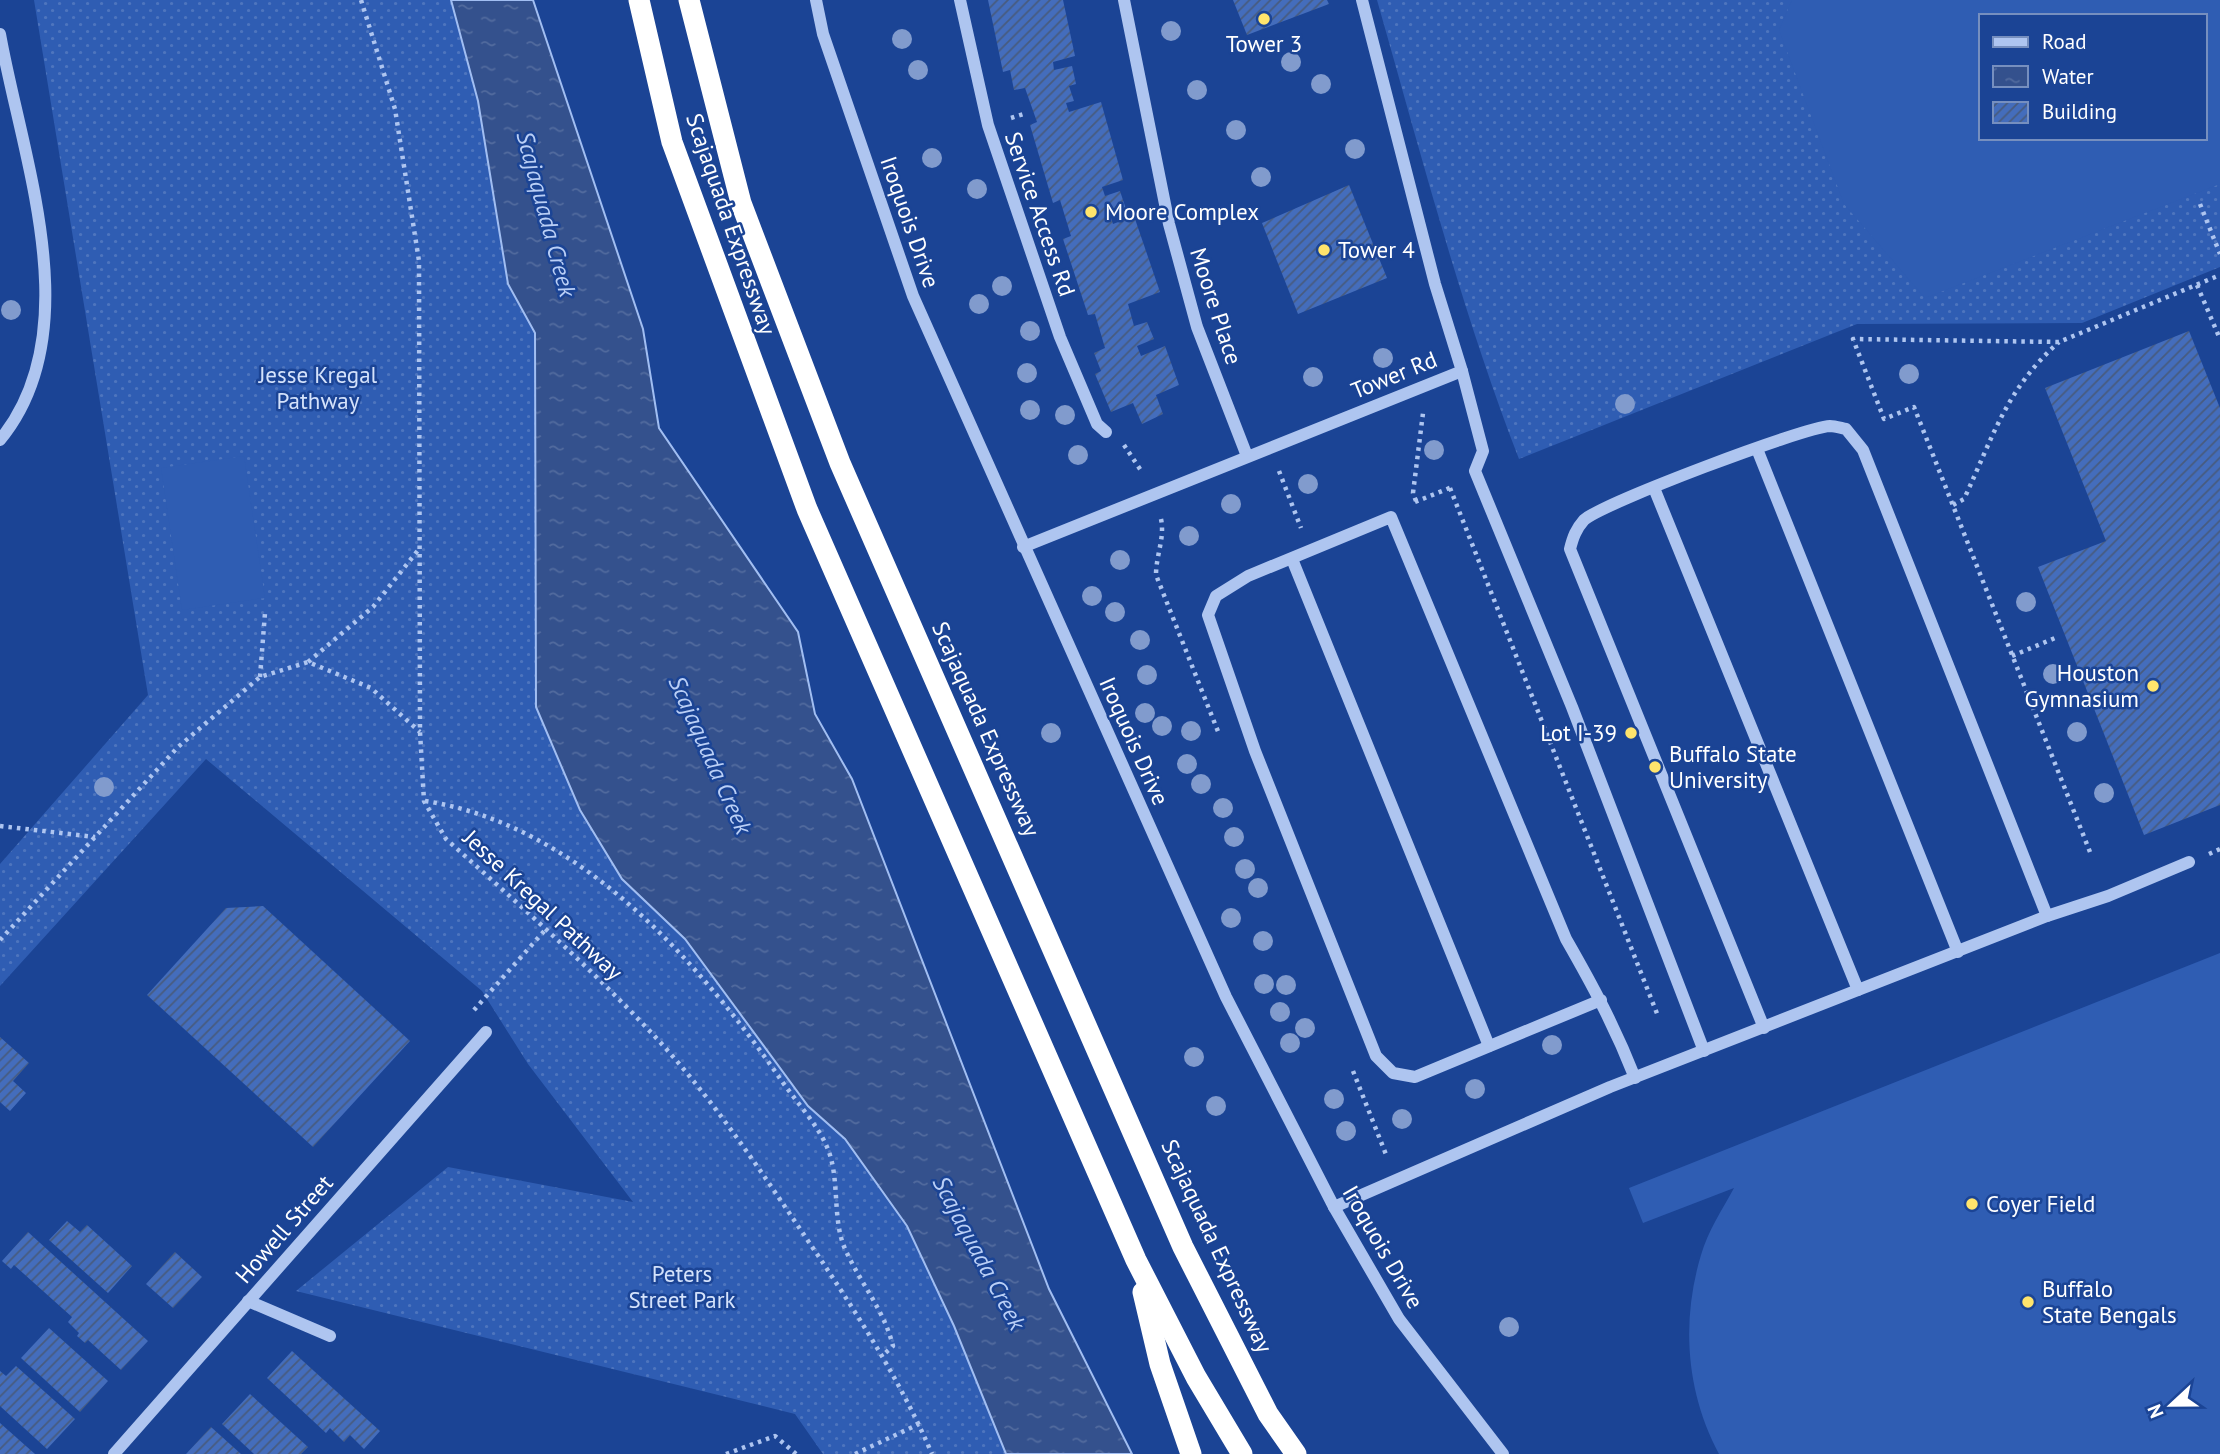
<svg xmlns="http://www.w3.org/2000/svg" width="2220" height="1454" viewBox="0 0 2220 1454" font-family="'PT Sans',sans-serif">
<style>
.grass{fill:url(#grass-dots);fill-rule:evenodd}
.pitch{fill:#2f5db3;fill-rule:evenodd}
.water{fill:url(#water-ripples);stroke:#a1bef2;stroke-width:2}
.building{fill:url(#building-hatch)}
.lines{fill:none;stroke-linecap:round;stroke-linejoin:round}
.path{stroke:#aec5f0;stroke-width:4.5;stroke-dasharray:3.5 5;stroke-linecap:butt}
.minor{stroke:#aec5f0;stroke-width:12}
.highway{stroke:#fff;stroke-width:21}
.tree{fill:#819bcd}
.poi-dot{fill:#ffe46c;stroke:#1b4495;stroke-width:2.5}
.labels{text-anchor:middle;stroke-width:5;stroke-linejoin:round;paint-order:stroke}
.poi-label{font-size:23px;fill:#fff;stroke:#1b4495;text-anchor:start}
.street-label{font-size:23px;fill:#fff;stroke:#1b4495}
.park-label{font-size:23px;fill:#d4e2fb;stroke:#1b4495}
.water-label{font-size:24px;font-style:italic;fill:#bacff6;stroke:#1b4495}
</style>
<defs>
<pattern id="grass-dots" width="8" height="8" patternUnits="userSpaceOnUse" patternTransform="scale(1.75)"><rect width="8" height="8" fill="#2f5db3"/><path d="M2 2h.1M6 6h.1" fill="none" stroke="#4e75be" stroke-width="1.8" stroke-linecap="round"/></pattern>
<pattern id="water-ripples" width="26" height="14" patternUnits="userSpaceOnUse" patternTransform="scale(1.75)"><rect width="26" height="14" fill="#34518d"/><path d="M2 4q2-2 4 0t4 0M15 11q2-2 4 0t4 0" fill="none" stroke="#526b9e"/></pattern>
<pattern id="building-hatch" width="6" height="6" patternUnits="userSpaceOnUse" patternTransform="scale(1.75)"><rect width="6" height="6" fill="#446dbc"/><path d="M-1 1l2-2M0 6l6-6M5 7l2-2" fill="none" stroke="#485b7e"/></pattern>
</defs>
<rect width="100%" height="100%" fill="#1b4495"/>
<g class="grass">
<polygon points="34,0 451,0 478,101 508,284 535,333 536,708 580,810 622,879 685,939 808,1106 845,1139 907,1226 954,1326 1006,1454 823,1454 795,1414 296,1291 448,1167 633,1202 528,1064 482,991 206,759 0,986 0,864 148,695"/>
<path d="M 1377,0 L 2220,0 L 2220,267 L 2082,323 L 1857,324 L 1519,459 C 1461,309 1421,154 1377,0 ZM 1980,16 L 2204,16 L 2204,138 L 1980,138 Z"/>
</g>
<g class="pitch">
<path d="M 1792,0 L 2220,0 L 2220,184 L 1925,298 L 1844,204 L 1779,30 ZM 1980,16 L 2204,16 L 2204,138 L 1980,138 Z"/>
<polygon points="244,456 265,598 182,610 161,468"/>
<path d="M 2220,953 L 2220,1454 L 1719,1454 C 1686,1393 1681,1321 1701,1255 C 1708,1231 1722,1210 1734,1188 L 1643,1223 L 1629,1188 Z"/>
</g>
<polygon class="water" points="451,0 533,0 643,329 659,428 798,632 815,714 852,779 1049,1289 1132,1454 1006,1454 954,1326 907,1226 845,1139 808,1106 685,939 622,879 580,810 536,707 535,333 508,284 478,101"/>
<g class="building">
<polygon points="988,0 1063,0 1075,56 1053,62 1054,70 1072,66 1076,84 1069,86 1074,101 1066,103 1069,112 1101,102 1123,180 1102,187 1105,196 1120,191 1126,209 1110,215 1113,224 1134,216 1160,292 1128,304 1134,326 1147,322 1154,339 1137,346 1141,356 1165,346 1179,385 1156,395 1163,414 1142,424 1133,403 1111,412 1095,374 1101,371 1094,353 1105,348 1095,314 1088,315 1063,239 1071,236 1060,200 1053,203 1030,125 1037,122 1025,88 1014,90 1010,70 1003,72"/>
<polygon points="1233,0 1327,0 1329,4 1247,35"/>
<polygon points="1349,185 1387,278 1298,314 1262,223"/>
<polygon points="2189,331 2220,408 2220,805 2144,835 2038,567 2106,541 2045,388"/>
<polygon points="263,906 410,1041 313,1147 147,995 226,908"/>
<polygon points="0,1037 29,1063 13,1081 26,1093 10,1111 0,1102"/>
<polygon points="67,1221 80,1232 87,1225 132,1266 108,1293 49,1240"/>
<polygon points="28,1232 148,1341 121,1370 88,1340 85,1343 77,1336 79,1333 68,1322 72,1317 14,1265 11,1269 2,1261"/>
<polygon points="175,1252 202,1277 173,1308 146,1284"/>
<polygon points="49,1328 108,1381 80,1412 21,1358"/>
<polygon points="292,1351 380,1431 364,1449 350,1435 344,1442 330,1428 326,1433 267,1378"/>
<polygon points="16,1366 75,1419 47,1449 0,1406 0,1371 6,1376"/>
<polygon points="250,1394 308,1447 301,1454 254,1454 222,1424"/>
<polygon points="0,1423 35,1454 0,1454"/>
<polygon points="211,1427 241,1454 186,1454"/>
</g>
<g class="lines">
<g class="path">
<path d="M 361,0 L 395,109 L 419,261 L 420,732 L 424,801 L 446,839 C 513,899 581,959 643,1024 C 711,1094 764,1176 819,1257 C 861,1320 902,1384 932,1454"/>
<polyline points="1011,118 1027,113"/>
<polyline points="2200,204 2220,254"/>
<polyline points="1193,215 1216,208"/>
<polyline points="2197,285 2220,339"/>
<polyline points="1124,445 1142,472"/>
<polyline points="1279,471 1301,528"/>
<polyline points="1450,488 1658,1016"/>
<polyline points="1416,501 1413,493 1423,413"/>
<polyline points="1415,502 1452,487"/>
<path d="M 1953,505 L 1964,499 C 1993,437 2006,389 2059,342"/>
<path d="M 1161,519 C 1165,538 1156,555 1156,575 L 1219,734"/>
<polyline points="2012,656 2055,638"/>
<polyline points="308,662 373,607 419,549"/>
<polyline points="260,677 265,613"/>
<path d="M 425,801 C 576,824 696,958 779,1077 C 793,1098 818,1125 827,1147 C 841,1179 831,1220 846,1251 C 861,1284 884,1310 893,1346 L 882,1356"/>
<polyline points="0,826 95,837"/>
<polyline points="2090,852 1914,407 1884,419 1853,339 2059,342 2220,275"/>
<polyline points="2209,854 2220,849"/>
<polyline points="0,940 178,747 260,677 308,662 371,688 420,732"/>
<polyline points="474,1010 546,929"/>
<polyline points="1353,1071 1387,1157"/>
<polyline points="726,1454 775,1436 796,1454"/>
<polyline points="855,1454 919,1424"/>
</g>
<g class="minor">
<polyline points="816,0 823,34 913,296 1226,997 1334,1207 1399,1319 1503,1454"/>
<polyline points="960,0 988,125 1060,337 1097,424 1106,432"/>
<polyline points="1124,0 1169,224 1197,327 1247,456"/>
<path d="M 0,34 C 22,158 90,331 0,440"/>
<polyline points="1462,371 1483,451 1475,471 1572,707 1704,1051"/>
<polyline points="1757,449 1958,952"/>
<polyline points="1654,488 1858,990"/>
<polyline points="1023,547 1462,371 1435,284 1362,0"/>
<polyline points="1292,559 1489,1046"/>
<path d="M 1601,1000 L 1415,1077 L 1393,1073 L 1376,1056 L 1255,751 L 1208,615 L 1216,596 L 1248,576 L 1391,517 L 1566,939 C 1593,986 1615,1027 1635,1078"/>
<path d="M 1764,1028 L 1570,549 C 1573,537 1576,529 1584,520 C 1603,503 1804,427 1830,426 C 1835,426 1841,428 1846,429 L 1863,450 L 2047,916"/>
<polyline points="1334,1207 1610,1087 2047,916 2108,896 2189,862"/>
<polyline points="248,1301 330,1336"/>
<polyline points="114,1454 486,1032"/>
</g>
<g class="highway">
<polyline points="639,0 672,142 807,509 1136,1260 1196,1377 1242,1454"/>
<polyline points="689,0 741,203 840,463 1183,1247 1268,1414 1296,1454"/>
<polyline points="1143,1292 1160,1364 1191,1454"/>
</g>
</g>
<g class="tree">
<circle cx="1171" cy="31" r="10"/>
<circle cx="902" cy="39" r="10"/>
<circle cx="1291" cy="62" r="10"/>
<circle cx="918" cy="70" r="10"/>
<circle cx="1321" cy="84" r="10"/>
<circle cx="1197" cy="90" r="10"/>
<circle cx="1236" cy="130" r="10"/>
<circle cx="1355" cy="149" r="10"/>
<circle cx="932" cy="158" r="10"/>
<circle cx="1261" cy="177" r="10"/>
<circle cx="977" cy="189" r="10"/>
<circle cx="1002" cy="286" r="10"/>
<circle cx="979" cy="304" r="10"/>
<circle cx="11" cy="310" r="10"/>
<circle cx="1030" cy="331" r="10"/>
<circle cx="1383" cy="358" r="10"/>
<circle cx="1027" cy="373" r="10"/>
<circle cx="1909" cy="374" r="10"/>
<circle cx="1313" cy="377" r="10"/>
<circle cx="1625" cy="404" r="10"/>
<circle cx="1030" cy="410" r="10"/>
<circle cx="1065" cy="415" r="10"/>
<circle cx="1434" cy="450" r="10"/>
<circle cx="1078" cy="455" r="10"/>
<circle cx="1308" cy="484" r="10"/>
<circle cx="1231" cy="504" r="10"/>
<circle cx="1189" cy="536" r="10"/>
<circle cx="1120" cy="560" r="10"/>
<circle cx="1092" cy="596" r="10"/>
<circle cx="2026" cy="602" r="10"/>
<circle cx="1115" cy="612" r="10"/>
<circle cx="1140" cy="640" r="10"/>
<circle cx="2053" cy="674" r="10"/>
<circle cx="1147" cy="675" r="10"/>
<circle cx="1145" cy="713" r="10"/>
<circle cx="1162" cy="726" r="10"/>
<circle cx="1191" cy="731" r="10"/>
<circle cx="2077" cy="732" r="10"/>
<circle cx="1051" cy="733" r="10"/>
<circle cx="1187" cy="764" r="10"/>
<circle cx="1201" cy="784" r="10"/>
<circle cx="104" cy="787" r="10"/>
<circle cx="2104" cy="793" r="10"/>
<circle cx="1223" cy="808" r="10"/>
<circle cx="1234" cy="837" r="10"/>
<circle cx="1245" cy="869" r="10"/>
<circle cx="1258" cy="888" r="10"/>
<circle cx="1231" cy="918" r="10"/>
<circle cx="1263" cy="941" r="10"/>
<circle cx="1264" cy="984" r="10"/>
<circle cx="1286" cy="985" r="10"/>
<circle cx="1280" cy="1012" r="10"/>
<circle cx="1305" cy="1028" r="10"/>
<circle cx="1290" cy="1043" r="10"/>
<circle cx="1552" cy="1045" r="10"/>
<circle cx="1194" cy="1057" r="10"/>
<circle cx="1475" cy="1089" r="10"/>
<circle cx="1334" cy="1099" r="10"/>
<circle cx="1216" cy="1106" r="10"/>
<circle cx="1402" cy="1119" r="10"/>
<circle cx="1346" cy="1131" r="10"/>
<circle cx="1509" cy="1327" r="10"/>
</g>
<g class="poi-dot">
<circle cx="1264" cy="19" r="7"/>
<circle cx="1091" cy="212" r="7"/>
<circle cx="1324" cy="250" r="7"/>
<circle cx="2153" cy="686" r="7"/>
<circle cx="1631" cy="733" r="7"/>
<circle cx="1655" cy="767" r="7"/>
<circle cx="1972" cy="1204" r="7"/>
<circle cx="2028" cy="1302" r="7"/>
</g>
<g class="labels">
<g class="poi-label">
<text x="1264" y="52" text-anchor="middle">Tower 3</text>
<text x="1105" y="220">Moore Complex</text>
<text x="1338" y="258">Tower 4</text>
<text x="2139" y="681" text-anchor="end">Houston<tspan x="2139" dy="26">Gymnasium</tspan></text>
<text x="1617" y="741" text-anchor="end">Lot I-39</text>
<text x="1669" y="762">Buffalo State<tspan x="1669" dy="26">University</tspan></text>
<text x="1986" y="1212">Coyer Field</text>
<text x="2042" y="1297">Buffalo<tspan x="2042" dy="26">State Bengals</tspan></text>
</g>
<g class="street-label">
<text transform="translate(1040 214) rotate(71)" y="8">Service Access Rd</text>
<text transform="translate(910 222) rotate(71)" y="8">Iroquois Drive</text>
<text transform="translate(731 224) rotate(71)" y="8">Scajaquada Expressway</text>
<text transform="translate(1216 306) rotate(72)" y="8">Moore Place</text>
<text transform="translate(1394 375) rotate(-22)" y="8">Tower Rd</text>
<text transform="translate(986 729) rotate(66)" y="8">Scajaquada Expressway</text>
<text transform="translate(1134 741) rotate(66)" y="8">Iroquois Drive</text>
<text transform="translate(543 905) rotate(43)" y="8">Jesse Kregal Pathway</text>
<text transform="translate(284 1229) rotate(-49)" y="8">Howell Street</text>
<text transform="translate(1217 1246) rotate(65)" y="8">Scajaquada Expressway</text>
<text transform="translate(1383 1247) rotate(60)" y="8">Iroquois Drive</text>
</g>
<g class="park-label">
<text x="318" y="383">Jesse Kregal<tspan x="318" dy="26">Pathway</tspan></text>
<text x="682" y="1282">Peters<tspan x="682" dy="26">Street Park</tspan></text>
</g>
<g class="water-label">
<text transform="translate(546 214) rotate(75)" y="8">Scajaquada Creek</text>
<text transform="translate(710 755) rotate(66)" y="8">Scajaquada Creek</text>
<text transform="translate(979 1253) rotate(62)" y="8">Scajaquada Creek</text>
</g>
</g>
<rect x="1979" y="14" width="228" height="126" fill="#1b4495" stroke="#768fbf" stroke-width="2"/>
<rect x="1993" y="37" width="35" height="10" fill="#aec5f0" stroke="#768fbf" stroke-width="2"/>
<text x="2042" y="49" font-size="21" fill="#ffffff">Road</text>
<rect x="1993" y="66" width="35" height="21" fill="url(#water-ripples)" stroke="#768fbf" stroke-width="2"/>
<text x="2042" y="84" font-size="21" fill="#ffffff">Water</text>
<rect x="1993" y="102" width="35" height="21" fill="url(#building-hatch)" stroke="#768fbf" stroke-width="2"/>
<text x="2042" y="119" font-size="21" fill="#ffffff">Building</text>
<g transform="translate(2171 1405) rotate(248)" stroke="#1b4495" stroke-width="5" paint-order="stroke">
<path d="M0-5L12 26L0 18L-12 26Z" fill="#ffffff"/>
<text y="-10" font-size="19" font-weight="bold" text-anchor="middle" fill="#ffffff">N</text>
</g>
</svg>
